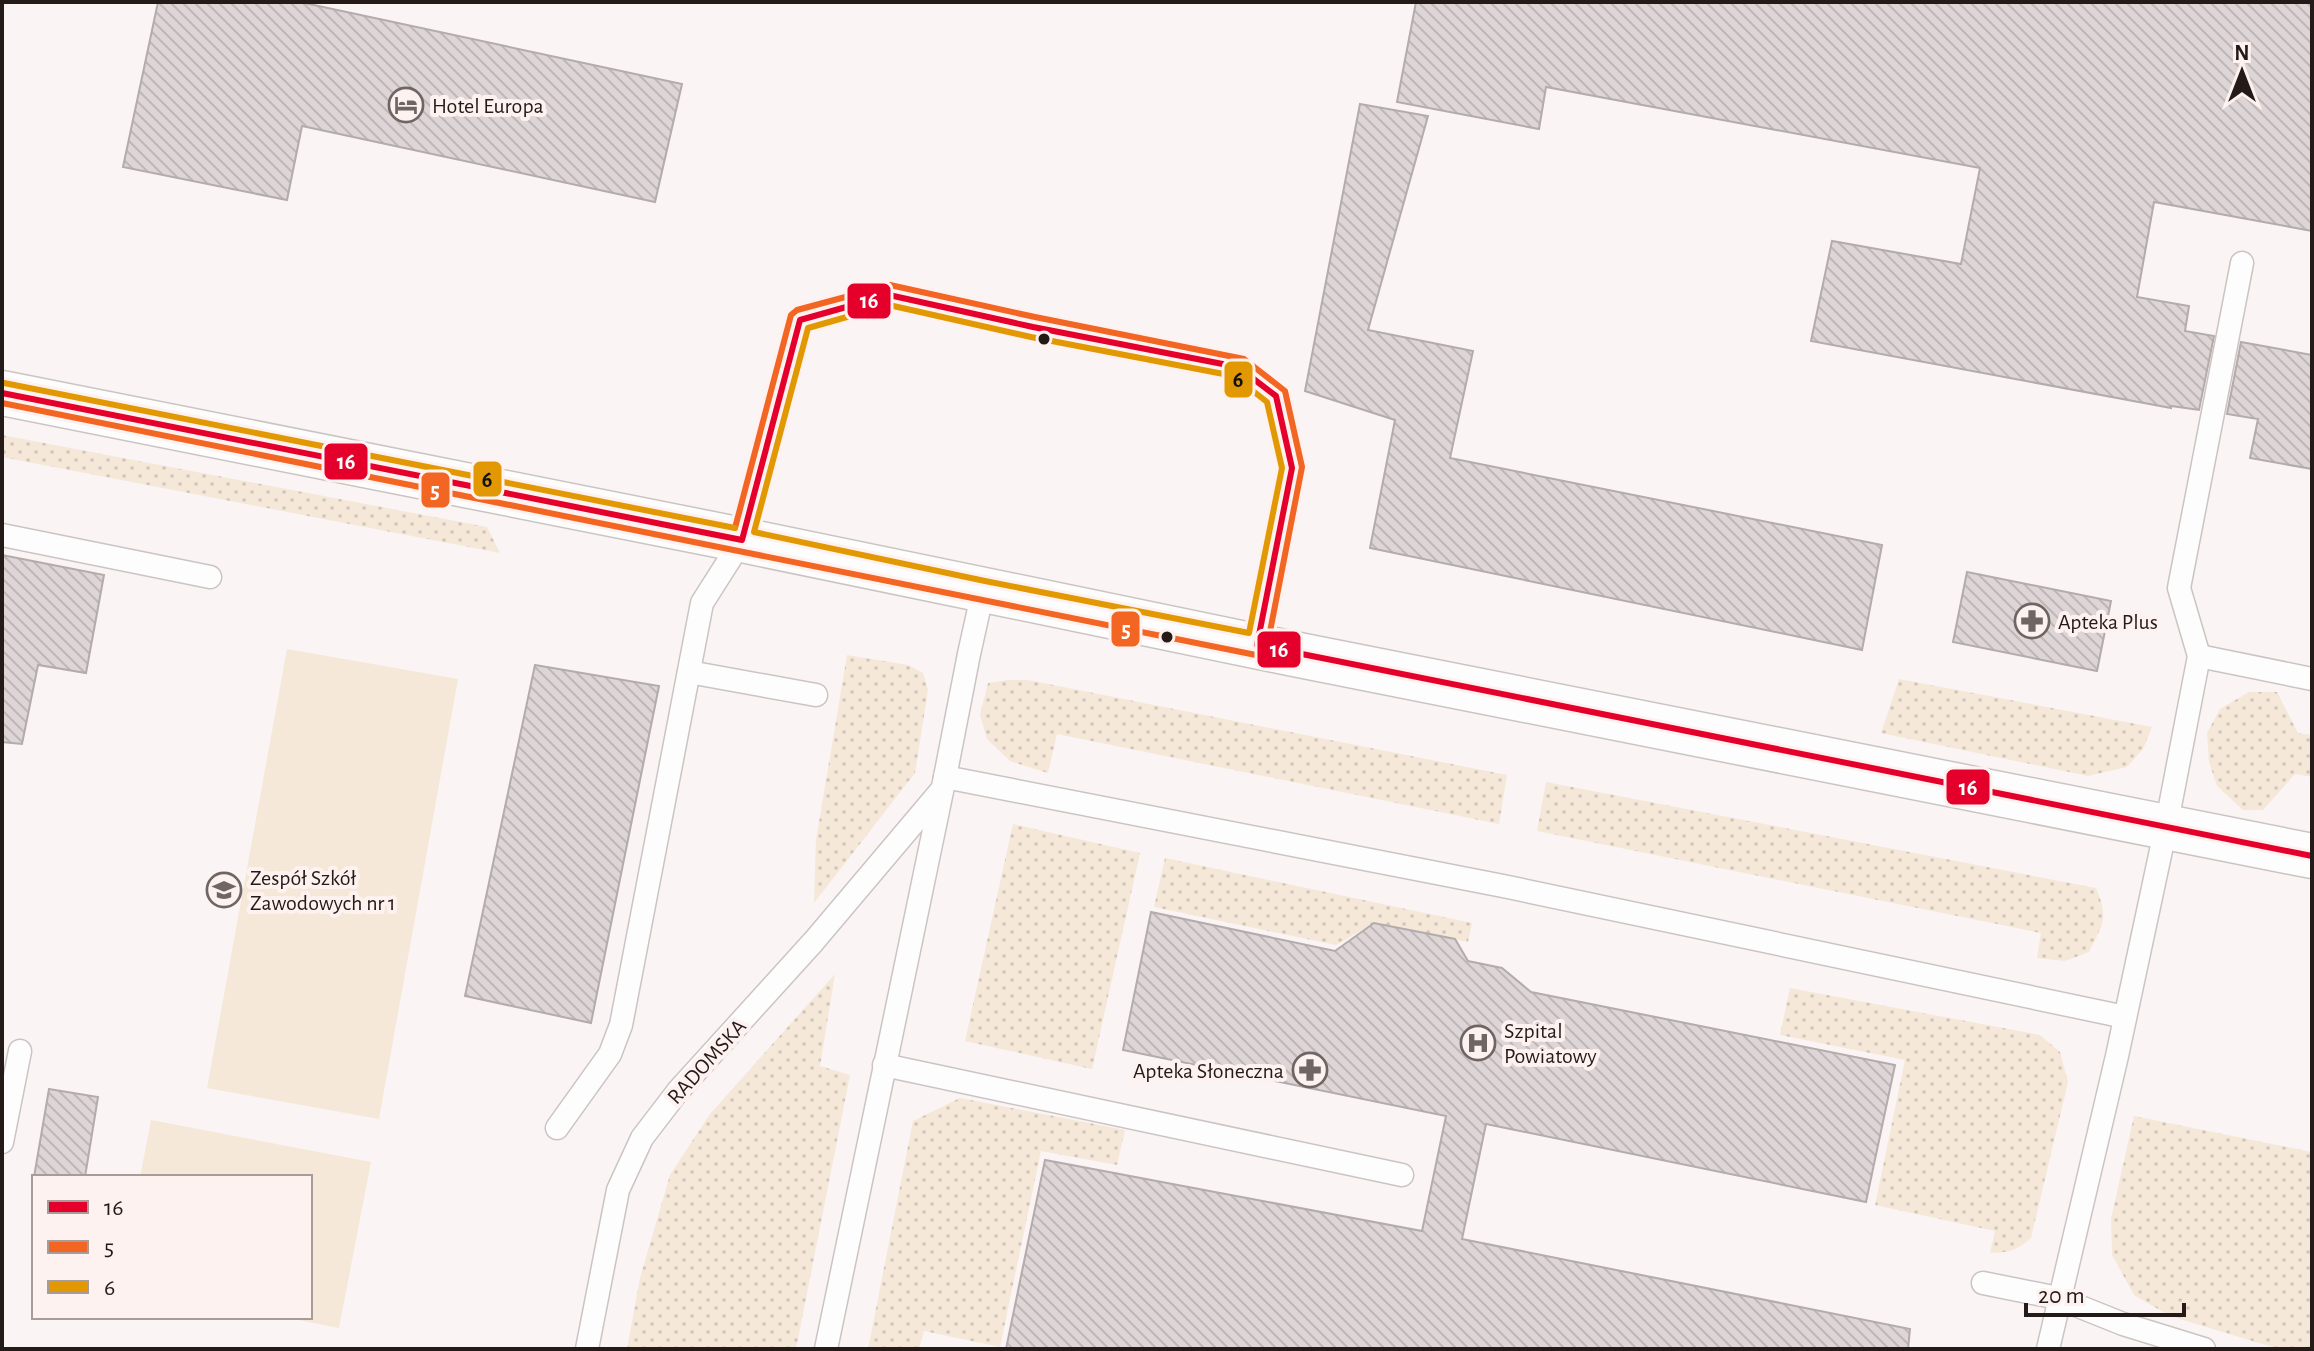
<svg xmlns="http://www.w3.org/2000/svg" width="2314" height="1351" viewBox="0 0 2314 1351" font-family="'Alegreya Sans',sans-serif">
<style>
.grass{fill:url(#grass-dots)}
.pitch{fill:#f5e8d8}
.building{fill:url(#building-back-hatch);stroke:#b4abac;stroke-width:2}
.lines{fill:none;stroke-linecap:round;stroke-linejoin:round}
.lane-casing{stroke:#cbc4c2;stroke-width:25}
.secondary-casing{stroke:#cbc4c2;stroke-width:47}
.lane{stroke:#fefdfd;stroke-width:22}
.secondary{stroke:#fefdfd;stroke-width:44}
.bus-1-casing{stroke:#fef2f0;stroke-width:12}
.bus-2-casing{stroke:#fef2f0;stroke-width:12}
.bus-3-casing{stroke:#fef2f0;stroke-width:12}
.bus-1{stroke:#e4002b;stroke-width:6}
.bus-2{stroke:#f26522;stroke-width:6}
.bus-3{stroke:#e29802;stroke-width:6}
.bus-dot{fill:#241a17;stroke:#fef2f0;stroke-width:3}
.labels{text-anchor:middle;stroke-width:8;stroke-linejoin:round;paint-order:stroke}
.poi-label{font-size:22px;fill:#241a17;stroke:#fef2f0;text-anchor:start}
.street-label{font-size:22px;fill:#241a17;stroke:#fef2f0}
.line-badge{stroke:#fef2f0;stroke-width:3}
.badge-label{font-size:22px;text-anchor:middle;font-weight:bold;fill:#fff}
.pale-badge-label{font-size:22px;text-anchor:middle;font-weight:bold;fill:#111}
</style>
<defs>
<pattern id="grass-dots" width="8" height="8" patternUnits="userSpaceOnUse" patternTransform="scale(2)"><rect width="8" height="8" fill="#f5e8d8"/><path d="M2 2h.1M6 6h.1" fill="none" stroke="#d2c6b9" stroke-width="1.8" stroke-linecap="round"/></pattern>
<pattern id="building-back-hatch" width="6" height="6" patternUnits="userSpaceOnUse" patternTransform="scale(2)"><rect width="6" height="6" fill="#ded5d6"/><path d="M-1 5l2 2M0 0l6 6M5-1l2 2" fill="none" stroke="#beb6b7"/></pattern>
</defs>
<rect width="100%" height="100%" fill="#faf4f4"/>
<g class="grass">
<polygon points="2,435 487,527 500,553 2,457"/>
<polygon points="847,655 908,665 923,673 928,690 915,773 814,903 816,840"/>
<polygon points="1899,679 2152,727 2143,749 2127,767 2088,776 1881,733"/>
<polygon points="1008,680 1028,680 1507,775 1499,824 1057,734 1048,773 1010,761 987,739 980,715 988,683"/>
<polygon points="2249,692 2277,692 2298,733 2312,735 2312,777 2295,774 2263,810 2243,810 2217,786 2209,762 2207,733 2220,709"/>
<path d="M 1546,782 L 2096,888 C 2109,918 2103,924 2089,952 L 2065,961 L 2037,958 L 2041,933 L 1537,831 Z"/>
<polygon points="1013,824 1140,853 1092,1069 965,1041"/>
<polygon points="1165,858 1472,923 1468,942 1374,923 1336,945 1154,907"/>
<polygon points="835,974 820,1066 850,1075 796,1349 627,1349 640,1278 670,1175 710,1114"/>
<path d="M 1790,988 L 2040,1035 L 2060,1052 L 2068,1082 L 2031,1238 C 2018,1250 2008,1253 1990,1253 L 1995,1231 L 1875,1205 L 1905,1060 L 1780,1035 Z"/>
<polygon points="960,1098 1125,1130 1117,1165 1041,1151 1000,1347 924,1331 919,1349 868,1349 913,1121"/>
<polygon points="2134,1116 2312,1152 2312,1349 2280,1349 2259,1343 2170,1316 2134,1295 2112,1255 2111,1219"/>
</g>
<g class="pitch">
<polygon points="287,649 458,679 379,1119 207,1088"/>
<polygon points="151,1120 371,1162 339,1328 283,1317 310,1317 310,1177 140,1177"/>
</g>
<g class="building">
<polygon points="158,2 300,2 682,84 655,202 302,126 287,200 123,167"/>
<polygon points="1416,2 2312,2 2312,231 2154,202 2137,297 2189,306 2185,331 2214,336 2199,410 2171,406 2171,408 1811,341 1832,241 1961,264 1980,168 1546,87 1539,129 1397,102"/>
<polygon points="1360,104 1428,116 1368,330 1473,351 1450,458 1882,545 1862,650 1370,548 1395,420 1305,391"/>
<polygon points="2241,342 2312,355 2312,469 2250,458 2258,419 2227,414"/>
<polygon points="2,555 104,575 86,673 38,665 22,744 2,742"/>
<polygon points="1967,572 2111,601 2097,671 1953,642"/>
<polygon points="535,665 659,686 591,1023 465,996"/>
<polygon points="1151,912 1335,951 1374,923 1455,939 1468,961 1502,968 1531,992 1895,1065 1866,1202 1486,1124 1462,1239 1910,1329 1908,1349 1006,1349 1045,1160 1422,1231 1446,1116 1123,1050"/>
<polygon points="49,1089 98,1097 85,1177 34,1177"/>
</g>
<g class="lines">
<g class="lane-casing">
<g id="lane">
<polyline points="2,535 210,577"/>
<polyline points="2199,656 2312,679"/>
<polyline points="689,672 816,695"/>
<polyline points="945,777 1503,886 2125,1017"/>
<polyline points="884,1065 1402,1175"/>
<polyline points="557,1128 610,1054 621,1025 702,603 742,540"/>
<polyline points="2,1142 20,1051"/>
<polyline points="1983,1283 2058,1298 2123,1324 2204,1349"/>
<polyline points="587,1349 618,1190 642,1138 678,1091 814,941 939,793"/>
<polyline points="826,1349 945,777 969,654 983,591"/>
<polyline points="2048,1349 2117,1056 2166,827 2199,656 2179,588 2242,263"/>
</g>
</g>
<g class="secondary-casing">
<polyline id="secondary" points="2,393 742,540 1294,654 2312,856"/>
</g>
<use href="#lane" class="lane"/>
<use href="#secondary" class="secondary"/>
<g class="bus-1-casing">
<polyline id="bus-1" points="2,393 742,540 800,320 889,295 1033,327 1238,367 1276,396 1292,468 1257,645 2312,856"/>
</g>
<g class="bus-2-casing">
<polyline id="bus-2" points="2,403 1256,655 1263,653 1267,647 1302,467 1285,391 1244,359 1035,317 890,285 797,310 791,315 735,528"/>
</g>
<g class="bus-3-casing">
<g id="bus-3">
<polygon points="889,305 1031,337 1234,376 1267,402 1282,468 1249,633 985,581 754,532 808,328"/>
<polyline points="4,383 735,528"/>
</g>
</g>
<use href="#bus-1" class="bus-1"/>
<use href="#bus-2" class="bus-2"/>
<use href="#bus-3" class="bus-3"/>
</g>
<defs>
<g id="hotel-ring" transform="scale(1.8)"><circle r="9.5" fill="#fef2f0" stroke="#6f6664" stroke-width="1.5"/><path d="M-6-4.5h1.5V1H6V5H4.5V3h-9V5H-6ZM-4 0a1.8 1.8 0 1 1 3.6 0ZM.5 0V-2.5h3Q6-2.5 6 0Z" fill="#6f6664"/></g>
<g id="pharmacy-ring" transform="scale(1.8)"><circle r="9.5" fill="#fef2f0" stroke="#6f6664" stroke-width="1.5"/><path d="M-2-6h4v4h4v4h-4v4h-4v-4h-4v-4h4Z" fill="#6f6664"/></g>
<g id="school-ring" transform="scale(1.8)"><circle r="9.5" fill="#fef2f0" stroke="#6f6664" stroke-width="1.5"/><path d="M0-5L7-2L0 1L-7-2ZM-4 1L0 2.5L4 1V4Q0 6-4 4Z" fill="#6f6664"/></g>
<g id="hospital-ring" transform="scale(1.8)"><circle r="9.5" fill="#fef2f0" stroke="#6f6664" stroke-width="1.5"/><path d="M-5-5h3v3.5h4V-5h3V5h-3V1.5h-4V5h-3Z" fill="#6f6664"/></g>
</defs>
<g fill-rule="evenodd">
<use href="#hotel-ring" x="406" y="105"/>
<use href="#pharmacy-ring" x="2032" y="621"/>
<use href="#school-ring" x="224" y="890"/>
<use href="#hospital-ring" x="1478" y="1043"/>
<use href="#pharmacy-ring" x="1310" y="1070"/>
</g>
<g class="bus-dot">
<circle cx="1044" cy="339" r="7"/>
<circle cx="1167" cy="637" r="7"/>
</g>
<g class="labels">
<g class="poi-label">
<text x="432" y="113">Hotel Europa</text>
<text x="2058" y="629">Apteka Plus</text>
<text x="250" y="885">Zespół Szkół<tspan x="250" dy="25">Zawodowych nr 1</tspan></text>
<text x="1504" y="1038">Szpital<tspan x="1504" dy="25">Powiatowy</tspan></text>
<text x="1284" y="1078" text-anchor="end">Apteka Słoneczna</text>
</g>
<g class="street-label">
<text transform="translate(706 1061) rotate(-48)" y="8">RADOMSKA</text>
</g>
</g>
<g class="line-badge">
<rect x="846" y="282" width="46" height="38" rx="8" fill="#e4002b"/>
<rect x="1223" y="360" width="31" height="39" rx="8" fill="#e29802"/>
<rect x="323" y="442" width="46" height="39" rx="8" fill="#e4002b"/>
<rect x="472" y="460" width="31" height="38" rx="8" fill="#e29802"/>
<rect x="420" y="471" width="31" height="38" rx="8" fill="#f26522"/>
<rect x="1110" y="610" width="31" height="38" rx="8" fill="#f26522"/>
<rect x="1256" y="630" width="46" height="39" rx="8" fill="#e4002b"/>
<rect x="1945" y="768" width="46" height="38" rx="8" fill="#e4002b"/>
</g>
<g class="badge-label">
<text x="869" y="308">16</text>
<text x="346" y="469">16</text>
<text x="435" y="498">5</text>
<text x="1126" y="637">5</text>
<text x="1279" y="657">16</text>
<text x="1968" y="795">16</text>
</g>
<g class="pale-badge-label">
<text x="1238" y="387">6</text>
<text x="487" y="487">6</text>
</g>
<rect width="2314" height="1351" fill="none" stroke="#241a17" stroke-width="8"/>
<rect x="32" y="1175" width="280" height="144" fill="#fef2f0" stroke="#a79c99" stroke-width="2"/>
<rect x="48" y="1201" width="40" height="12" fill="#e4002b" stroke="#a79c99" stroke-width="2"/>
<text x="104" y="1215" font-size="24" fill="#241a17">16</text>
<rect x="48" y="1241" width="40" height="12" fill="#f26522" stroke="#a79c99" stroke-width="2"/>
<text x="104" y="1255" font-size="24" fill="#241a17">5</text>
<rect x="48" y="1281" width="40" height="12" fill="#e29802" stroke="#a79c99" stroke-width="2"/>
<text x="104" y="1295" font-size="24" fill="#241a17">6</text>
<g transform="translate(2242 72)" stroke="#fef2f0" stroke-width="6" paint-order="stroke">
<path d="M0-6L14 30L0 20L-14 30Z" fill="#241a17"/>
<text y="-12" font-size="22" font-weight="bold" text-anchor="middle" fill="#241a17">N</text>
</g>
<path d="M2026 1303v12h158v-12" fill="none" stroke="#241a17" stroke-width="4"/>
<text x="2038" y="1303" font-size="24" fill="#241a17" stroke="#fef2f0" stroke-width="6" paint-order="stroke">20 m</text>
</svg>
